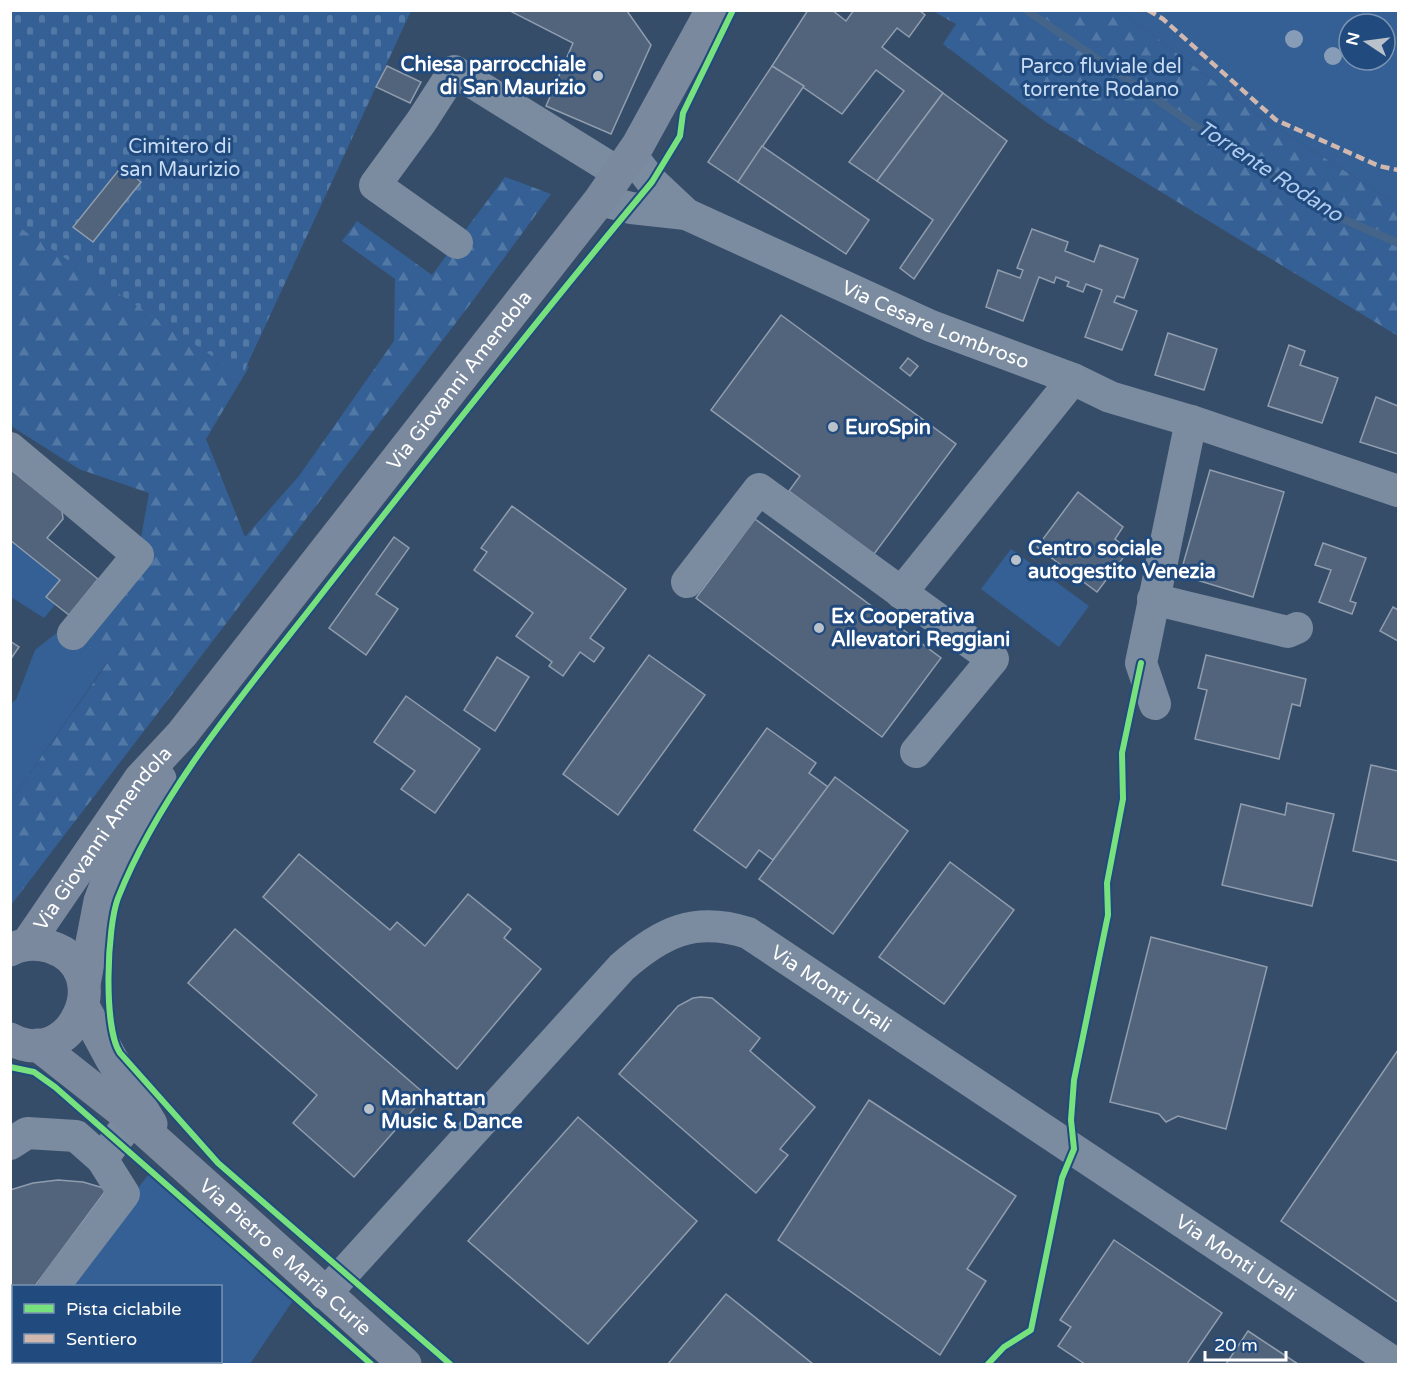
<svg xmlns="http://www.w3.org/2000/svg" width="1409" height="1375" viewBox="0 0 1409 1375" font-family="'Varela Round',sans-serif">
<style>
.green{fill:#346095;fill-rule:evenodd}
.forest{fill:url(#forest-firs)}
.cemetery{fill:url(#cemetery-stones)}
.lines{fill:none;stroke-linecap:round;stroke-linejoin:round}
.stream{stroke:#456489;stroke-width:8}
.building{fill:#52647b;stroke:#8f9dae;stroke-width:1.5}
.minor{stroke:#7b8ca0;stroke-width:32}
.major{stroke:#7a899e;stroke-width:33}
.quiet{stroke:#d1b7ad;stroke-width:4.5;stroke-dasharray:9 4.5;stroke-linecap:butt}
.cycleway-casing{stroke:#214a7e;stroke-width:10}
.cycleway{stroke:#77e17e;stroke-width:6}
.tree{fill:#879cb6}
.poi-dot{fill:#b9c1ca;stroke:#214a7e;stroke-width:2}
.labels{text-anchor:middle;stroke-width:6;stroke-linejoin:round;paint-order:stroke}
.poi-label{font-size:20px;font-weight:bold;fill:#fff;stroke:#214a7e;text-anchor:start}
.park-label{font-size:20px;fill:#c9ddf5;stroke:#214a7e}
.street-label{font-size:20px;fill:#fff;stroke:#214a7e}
.water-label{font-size:21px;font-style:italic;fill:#b0cdef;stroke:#214a7e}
</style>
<defs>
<pattern id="forest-firs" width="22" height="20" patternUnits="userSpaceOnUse" patternTransform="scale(1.5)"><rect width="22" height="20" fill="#346095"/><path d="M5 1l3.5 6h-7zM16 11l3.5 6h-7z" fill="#5278a5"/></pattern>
<pattern id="cemetery-stones" width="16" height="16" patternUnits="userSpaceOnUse" patternTransform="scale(1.5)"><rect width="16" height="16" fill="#346095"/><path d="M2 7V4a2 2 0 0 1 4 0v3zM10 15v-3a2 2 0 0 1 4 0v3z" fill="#5278a5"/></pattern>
</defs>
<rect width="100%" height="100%" fill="#364d69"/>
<g class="green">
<path d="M 1121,11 L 1398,11 L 1398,205 L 1267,121 ZM 1349,24 L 1385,24 L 1385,60 L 1349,60 Z"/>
<polygon points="10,540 60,580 46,597 55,605 44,618 11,597"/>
<polygon points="1011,549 1089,606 1059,647 981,589"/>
<polygon points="64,627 108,661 11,800 11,703 16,700 35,650"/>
<polygon points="149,1174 294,1299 250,1364 102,1364 96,1362 220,1362 220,1286 62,1286"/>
</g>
<g class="forest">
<polygon points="933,11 1121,11 1267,121 1398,205 1398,336 1046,122 943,44 956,24"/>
<polygon points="505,177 551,194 471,303 11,905 11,800 108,662 73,634 138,555 149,493 79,469 11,426 10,220 249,367 206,439 245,537 299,476 394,341 395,279 342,241 357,221 432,275"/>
</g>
<polygon class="cemetery" points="10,11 411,11 242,376 11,222"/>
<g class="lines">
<polyline class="stream" points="1026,10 1191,123 1336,216 1398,243"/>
</g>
<g class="building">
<polygon points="508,10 627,11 651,45 611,134 546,106 573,43"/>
<polygon points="808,10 832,10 846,21 854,10 919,10 925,15 909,37 897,28 882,47 943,93 877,181 849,162 904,91 876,70 842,114 772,66"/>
<polygon points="387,66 421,82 410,103 376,87"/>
<polygon points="772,66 804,86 738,182 708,162"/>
<polygon points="943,93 1007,141 914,279 900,268 933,220 877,181"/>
<polygon points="762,146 869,220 846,254 738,182"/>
<polygon points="122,166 141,182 93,242 73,227"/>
<polygon points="1032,229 1068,242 1065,251 1094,262 1100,245 1138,259 1124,298 1117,296 1114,302 1137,311 1122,350 1085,337 1102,290 1086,284 1083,292 1067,286 1069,282 1056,277 1054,283 1039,277 1023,321 986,307 998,270 1020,278 1023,270 1017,268"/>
<polygon points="781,315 956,444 874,554 789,491 800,476 711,410"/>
<polygon points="1168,333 1217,349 1204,390 1155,375"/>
<polygon points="1289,345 1305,351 1300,365 1338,378 1322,423 1268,406"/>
<polygon points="908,358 918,366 910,376 900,368"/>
<polygon points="1376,397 1398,406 1398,454 1360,442"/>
<polygon points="10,469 62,511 63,519 47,538 98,579 69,615 46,597 60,580 10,540"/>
<polygon points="1210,470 1284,492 1253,597 1180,575"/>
<polygon points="1078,492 1123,527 1115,539 1129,550 1097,592 1037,547"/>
<polygon points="512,506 626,589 590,638 604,648 594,662 580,652 563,676 549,666 552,662 516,636 533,613 474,570 487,552 481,548"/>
<polygon points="755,519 941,658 882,737 696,598"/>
<polygon points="394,537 409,548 376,594 398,609 366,655 329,628"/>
<polygon points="1323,543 1366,558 1350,601 1356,603 1352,614 1319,602 1331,570 1315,565"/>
<polygon points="1393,607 1398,610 1398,641 1380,631"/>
<polygon points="10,641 19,647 10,660"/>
<polygon points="649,655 705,695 618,815 563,774"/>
<polygon points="1206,655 1306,679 1300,706 1292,704 1279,759 1195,739 1207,690 1198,688"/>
<polygon points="497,657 529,677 495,731 464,710"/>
<polygon points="406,696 480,749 435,813 401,789 415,771 374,742"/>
<polygon points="767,728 816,763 809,773 828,787 773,860 759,850 746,868 694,830"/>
<polygon points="1371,765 1398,771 1398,861 1353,851"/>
<polygon points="835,777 908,831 833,934 759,879"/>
<polygon points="1287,803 1334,814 1312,906 1222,885 1241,804 1285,815"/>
<polygon points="299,854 390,930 397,922 425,946 468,894 511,929 504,938 541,969 457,1069 263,897"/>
<polygon points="950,862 1014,910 944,1004 879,957"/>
<polygon points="235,929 426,1095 354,1177 293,1123 317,1095 188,983"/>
<polygon points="1151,937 1267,967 1226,1129 1178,1116 1166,1122 1159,1114 1110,1102"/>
<polygon points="701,997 712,998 760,1038 750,1051 815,1107 780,1149 788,1155 756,1193 619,1074 678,1006 693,998"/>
<polygon points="1398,1050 1398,1302 1281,1221"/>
<polygon points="869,1100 1016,1196 967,1269 986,1281 940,1355 778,1240"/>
<polygon points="578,1117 697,1221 588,1344 468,1241"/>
<polygon points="58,1180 83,1182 107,1189 35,1286 14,1286 14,1297 10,1296 10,1190 33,1183"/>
<polygon points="1114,1240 1222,1313 1187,1364 1085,1364 1058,1346 1071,1327 1060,1320"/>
<polygon points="726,1294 813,1364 668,1364"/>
<polygon points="10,1331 14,1333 14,1356 10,1355"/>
<polygon points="1248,1331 1298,1364 1226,1364"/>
<polygon points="25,1362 75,1362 81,1364 32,1364"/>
</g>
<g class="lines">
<g class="minor">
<path id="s1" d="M 631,155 L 652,182 L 686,214 L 931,326 L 1073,379 L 1110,397 L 1191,421 L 1398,491"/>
<polyline points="600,200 631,208 686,214"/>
<polyline points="457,243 375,185 421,122 454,71 619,173"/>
<polyline points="10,448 138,555 73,634"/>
<polyline points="687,582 759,489 993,659 916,752"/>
<polyline points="901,593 1073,379"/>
<polyline points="1153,599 1288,632 1297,628"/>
<polyline points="1155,704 1141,663 1191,421"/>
<polyline points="10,1144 27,1133 76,1136 102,1159 124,1194 54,1286"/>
<polyline points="102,1159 132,1119"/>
<path id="s2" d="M 325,1294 L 622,967 C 662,932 695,916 748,933 L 1396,1364"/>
<polyline points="10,1318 14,1319"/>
</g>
<g class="major">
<path id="s3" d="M 27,944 L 140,779 L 182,734 L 600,200 L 638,145 L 712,10"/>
<path d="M 10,950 C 23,943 37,943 51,947 C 118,969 73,1073 10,1039"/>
<polyline points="84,984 100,901 111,872 160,779"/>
<polyline points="83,1006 111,1058 151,1124"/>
<path id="s4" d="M 38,1045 L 132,1119 L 405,1364"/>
</g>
<polyline class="quiet" points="1148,10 1163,19 1276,120 1379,166 1398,170"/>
<g class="cycleway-casing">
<g id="cycleway">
<polyline points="10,1067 34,1072 55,1087 371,1364"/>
<path d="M 450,1364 L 218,1163 L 120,1053 C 103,1027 107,927 118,898 C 162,787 252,684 324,591 C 432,453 540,316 652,182 L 680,136 L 683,113 L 733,10"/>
<polyline points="988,1364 1004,1347 1031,1330 1062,1178 1074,1149 1071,1120 1074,1080 1108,915 1107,883 1123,799 1122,753 1141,663"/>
</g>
</g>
<use href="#cycleway" class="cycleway"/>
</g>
<g class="tree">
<circle cx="1294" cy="39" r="9"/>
<circle cx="1333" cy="56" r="9"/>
</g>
<g class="poi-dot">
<circle cx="598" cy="76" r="6"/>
<circle cx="833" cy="427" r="6"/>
<circle cx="1016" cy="560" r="6"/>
<circle cx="819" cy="628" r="6"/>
<circle cx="369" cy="1109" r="6"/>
</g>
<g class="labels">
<g class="poi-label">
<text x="586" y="71" text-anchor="end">Chiesa parrocchiale<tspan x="586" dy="23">di San Maurizio</tspan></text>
<text x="845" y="434">EuroSpin</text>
<text x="1028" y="555">Centro sociale<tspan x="1028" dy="23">autogestito Venezia</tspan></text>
<text x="831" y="623">Ex Cooperativa<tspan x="831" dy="23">Allevatori Reggiani</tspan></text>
<text x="381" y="1105">Manhattan<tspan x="381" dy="23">Music &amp; Dance</tspan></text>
</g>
<g class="park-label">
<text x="1101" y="73">Parco fluviale del<tspan x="1101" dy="23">torrente Rodano</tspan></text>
<text x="180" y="153">Cimitero di<tspan x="180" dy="23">san Maurizio</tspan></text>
</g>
<g class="street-label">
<text dy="7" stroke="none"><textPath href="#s1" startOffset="354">Via Cesare Lombroso</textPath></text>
<text dy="7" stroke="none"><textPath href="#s3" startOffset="711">Via Giovanni Amendola</textPath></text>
<text dy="7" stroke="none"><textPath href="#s3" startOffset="130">Via Giovanni Amendola</textPath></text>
<text dy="7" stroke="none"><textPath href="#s2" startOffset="680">Via Monti Urali</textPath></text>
<text dy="7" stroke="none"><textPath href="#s4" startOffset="326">Via Pietro e Maria Curie</textPath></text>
<text dy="7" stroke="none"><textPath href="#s2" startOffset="1166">Via Monti Urali</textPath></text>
</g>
<g class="water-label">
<text transform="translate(1270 171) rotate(33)" y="7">Torrente Rodano</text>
</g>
</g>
<rect width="1409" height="1375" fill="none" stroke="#ffffff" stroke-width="24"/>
<rect x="12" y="1285" width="210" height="78" fill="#214a7e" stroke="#7a92b2" stroke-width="1.5"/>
<rect x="24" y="1304" width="30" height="9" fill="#77e17e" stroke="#7a92b2" stroke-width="1.5"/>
<text x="66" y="1315" font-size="18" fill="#ffffff">Pista ciclabile</text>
<rect x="24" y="1334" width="30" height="9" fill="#d1b7ad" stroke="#7a92b2" stroke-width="1.5"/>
<text x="66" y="1345" font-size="18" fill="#ffffff">Sentiero</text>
<g transform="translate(1367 42) rotate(283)"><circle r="28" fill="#214a7e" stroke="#7a92b2" stroke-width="1.5"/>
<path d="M0-4.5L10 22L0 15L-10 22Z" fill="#b9c1ca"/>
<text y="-9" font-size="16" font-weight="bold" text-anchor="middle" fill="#ffffff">N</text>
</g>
<path d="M1205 1351v9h81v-9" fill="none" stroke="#ffffff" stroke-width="3"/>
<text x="1214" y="1351" font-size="18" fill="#ffffff" stroke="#214a7e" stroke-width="4.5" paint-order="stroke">20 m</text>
</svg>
